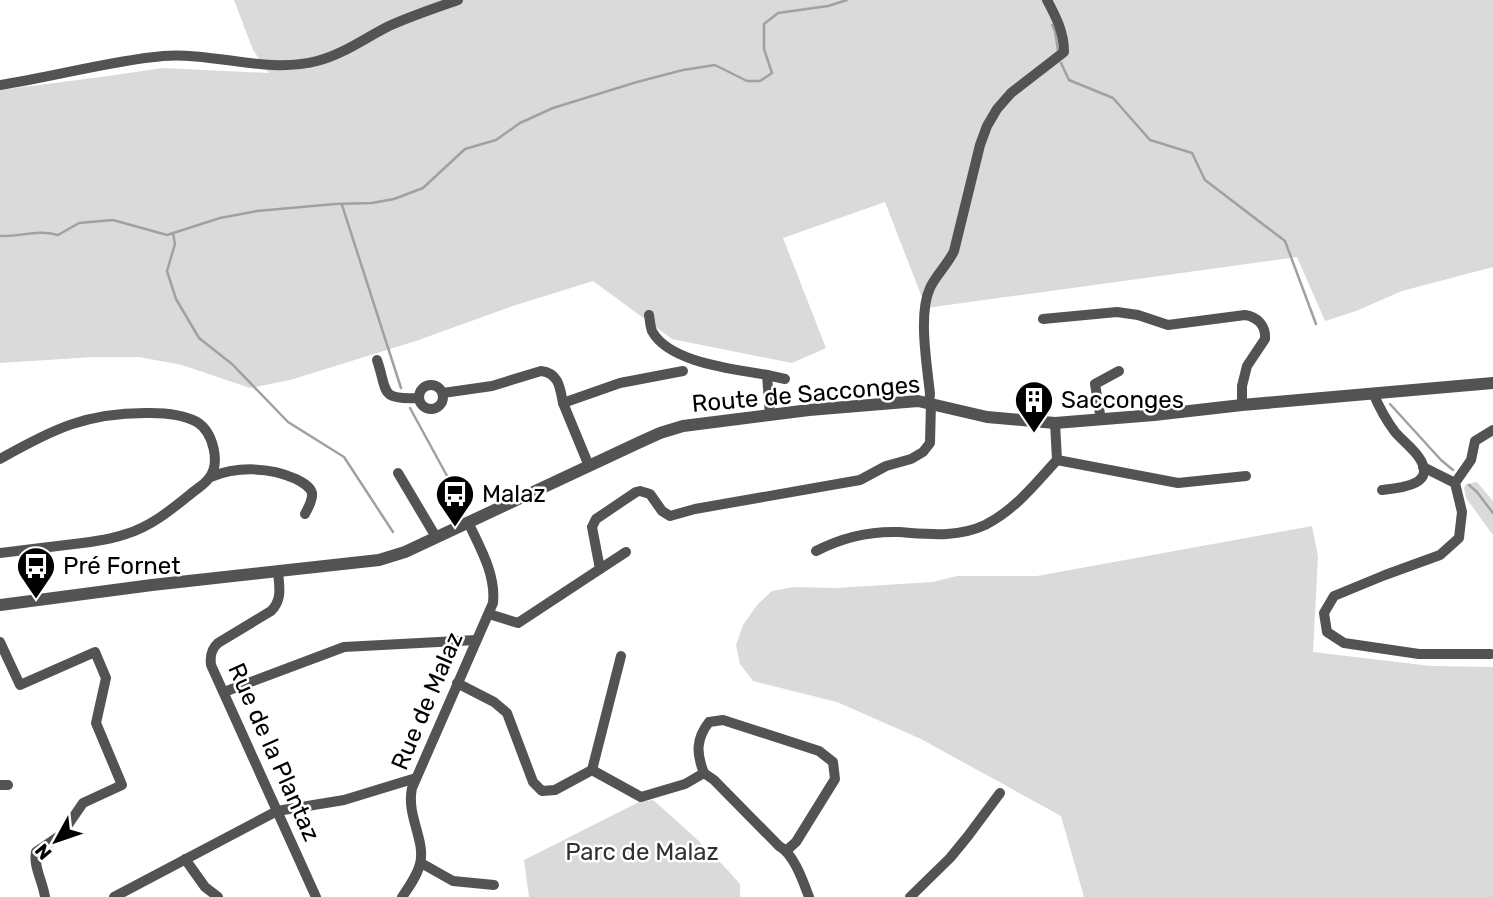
<svg xmlns="http://www.w3.org/2000/svg" width="1493" height="897" viewBox="0 0 1493 897" font-family="Rubik,sans-serif">
<style>
.green{fill:#dadada}
.lines{fill:none;stroke-linecap:round;stroke-linejoin:round}
.stream{stroke:#a1a1a1;stroke-width:2.5}
.minor{stroke:#535353;stroke-width:10}
.tertiary{stroke:#535353;stroke-width:12}
.labels{text-anchor:middle;stroke-width:5;stroke-linejoin:round;paint-order:stroke}
.street-label{font-size:24px;fill:#000;stroke:#fff}
.poi-label{font-size:24px;fill:#000;stroke:#fff;text-anchor:start}
.park-label{font-size:24px;fill:#313131;stroke:#fff}
</style>
<rect width="100%" height="100%" fill="#fff"/>
<g class="green">
<polygon points="234,0 1493,0 1493,267 1402,291 1356,311 1325,321 1297,257 926,308 885,202 783,238 826,348 792,363 672,339 593,281 513,306 416,341 290,380 250,388 182,365 139,357 94,357 0,363 0,90 101,77 163,68 269,73 253,50"/>
<polygon points="1477,482 1493,501 1493,535 1466,498 1464,488 1466,484"/>
<polygon points="1312,526 1318,556 1313,652 1431,666 1493,667 1493,897 1084,897 1061,816 921,739 837,702 753,681 740,664 736,645 743,625 757,605 772,591 794,587 836,588 933,582 957,576 1037,576"/>
<path d="M 653,800 C 685,828 712,852 740,884 L 740,897 L 529,897 L 524,860 L 639,802 Z"/>
</g>
<g class="lines">
<g class="stream">
<polyline points="1052,25 1055,31 1058,50"/>
<polyline points="1061,63 1069,80 1113,98 1150,140 1192,153 1205,180 1285,241 1316,324"/>
<polyline points="342,205 401,388"/>
<polyline points="173,233 175,244 167,271 176,299 199,338 232,364 288,422 344,457 393,532"/>
<path d="M 0,236 C 21,237 36,229 58,235 L 79,223 L 113,220 L 167,235 L 220,218 L 257,211 L 335,204 L 372,203 L 394,199 L 423,188 L 465,149 L 496,140 L 520,123 L 553,108 L 637,82 L 683,70 L 715,65 L 747,81 L 760,81 L 772,73 L 764,49 L 764,24 L 778,13 L 828,6 L 847,0"/>
<polyline points="1390,404 1441,460 1453,470"/>
<polyline points="410,408 452,485"/>
<polyline points="1469,485 1477,492 1493,513"/>
</g>
<g class="minor">
<path d="M 0,85 C 54,77 108,61 163,56 C 214,52 266,74 317,61 C 342,55 365,38 389,26 C 411,16 435,8 458,0"/>
<path d="M 649,315 C 650,320 650,326 652,331 C 669,363 735,369 767,375 L 770,415"/>
<path d="M 1043,319 L 1117,312 L 1138,315 L 1168,325 L 1245,315 C 1258,317 1266,326 1265,339 L 1247,366 L 1242,386 L 1242,405"/>
<path d="M 377,360 C 388,392 379,400 418,398"/>
<polyline points="767,375 785,379"/>
<circle cx="431" cy="397" r="12"/>
<path d="M 443,393 L 492,386 L 541,371 C 559,373 560,388 563,403"/>
<path d="M 1373,393 C 1379,407 1386,420 1395,432 C 1402,440 1411,447 1418,456 C 1439,485 1400,488 1382,490"/>
<path d="M 929,403 L 930,394 C 927,365 918,314 930,288 C 936,275 948,264 954,251 L 980,145 L 987,126 L 997,109 L 1011,93 L 1064,52 C 1064,32 1056,17 1047,0"/>
<polyline points="1101,420 1095,384 1119,371"/>
<path d="M 0,459 C 53,429 87,412 150,413 C 164,413 184,415 197,422 C 213,432 221,463 209,478 C 205,484 198,488 193,492 C 172,509 152,526 126,534 C 109,540 92,542 74,544 C 49,547 25,550 0,553"/>
<polyline points="1057,460 1178,483 1246,476"/>
<polyline points="589,466 563,403 620,383 683,371"/>
<polyline points="1423,467 1455,483 1462,512 1459,538 1440,555 1385,575 1334,596 1324,613 1327,632 1344,643 1419,654 1491,654"/>
<polyline points="398,473 436,537"/>
<path d="M 211,477 C 237,466 270,467 296,479 C 302,482 310,486 312,493 C 313,500 308,508 305,514"/>
<polyline points="1455,483 1471,460 1475,441 1493,430"/>
<path d="M 816,551 C 841,538 870,531 899,532 C 928,534 957,538 985,525 C 1015,510 1035,484 1057,460 L 1055,423"/>
<polyline points="600,569 626,552"/>
<path d="M 278,571 C 279,586 283,599 271,611 L 218,643 C 211,649 210,656 211,665 L 316,897"/>
<polyline points="489,614 518,623 600,569 592,527 596,519 636,492 640,491 650,494 662,511 670,516 695,509 860,480 886,466 911,459 923,452 930,443 931,403"/>
<path d="M 0,642 L 20,685 L 95,652 L 106,678 L 96,723 L 122,785 L 83,803 L 61,835 L 36,852 C 33,866 43,882 45,897"/>
<polyline points="457,683 494,702 507,713 533,782 542,791 555,790 592,770"/>
<polyline points="224,692 344,647 476,640"/>
<path d="M 592,770 L 641,797 L 685,784 L 704,773 L 714,780 L 779,846 C 794,854 803,881 809,897"/>
<polyline points="592,770 621,656"/>
<path d="M 704,773 C 696,753 696,739 709,722 L 723,720 L 819,751 L 833,762 L 835,779 L 796,842 L 787,850"/>
<polyline points="0,785 8,785"/>
<polyline points="185,859 205,887 218,897"/>
<polyline points="421,863 453,881 494,885"/>
<polyline points="114,897 277,811 344,800 416,778"/>
<path d="M 402,897 C 409,887 417,876 420,864 C 426,840 406,816 412,788 L 493,603 C 496,574 480,548 468,522"/>
<polyline points="910,897 950,858 968,836 1000,793"/>
</g>
<polyline class="tertiary" points="0,605 152,585 379,560 405,552 638,443 660,433 683,426 809,410 918,401 987,417 1055,423 1154,415 1242,405 1493,383"/>
</g>
<defs>
<g id="building-pin" transform="scale(2.0125)"><path d="M0 17L-7.5 6A9.5 9.5 0 1 1 7.5 6Z" fill="#000" stroke="#fff"/><path d="M-4-6H4V6H1V3H-1V6H-4ZM-2.5-4.3h1.7v1.8h-1.7ZM.8-4.3h1.7v1.8H.8ZM-2.5-1h1.7V.8h-1.7ZM.8-1h1.7V.8H.8Z" fill="#fff"/></g>
<g id="bus-pin" transform="scale(2.0125)"><path d="M0 17L-7.5 6A9.5 9.5 0 1 1 7.5 6Z" fill="#000" stroke="#fff"/><path d="M-5-6H5V4H4V6H2V4H-2V6H-4V4H-5ZM-3.5-4V0h7V-4ZM-3.5 1.2v1.5H-2V1.2ZM2 1.2v1.5H3.5V1.2Z" fill="#fff"/></g>
</defs>
<g fill-rule="evenodd">
<use href="#building-pin" x="1034" y="400"/>
<use href="#bus-pin" x="455" y="494"/>
<use href="#bus-pin" x="36" y="566"/>
</g>
<g class="labels">
<g class="street-label">
<text transform="translate(806 394) rotate(-5)" y="8">Route de Sacconges</text>
<text transform="translate(427 701) rotate(-67)" y="8">Rue de Malaz</text>
<text transform="translate(274 752) rotate(66)" y="8">Rue de la Plantaz</text>
</g>
<g class="poi-label">
<text x="1061" y="408">Sacconges</text>
<text x="482" y="502">Malaz</text>
<text x="63" y="574">Pré Fornet</text>
</g>
<g class="park-label">
<text x="642" y="860">Parc de Malaz</text>
</g>
</g>
<g transform="translate(56 841) rotate(230)" stroke="#ffffff" stroke-width="5" paint-order="stroke">
<path d="M0-5L12 26L0 18L-12 26Z" fill="#000000"/>
<text y="-10" font-size="19" font-weight="bold" text-anchor="middle" fill="#000000">N</text>
</g>
</svg>
